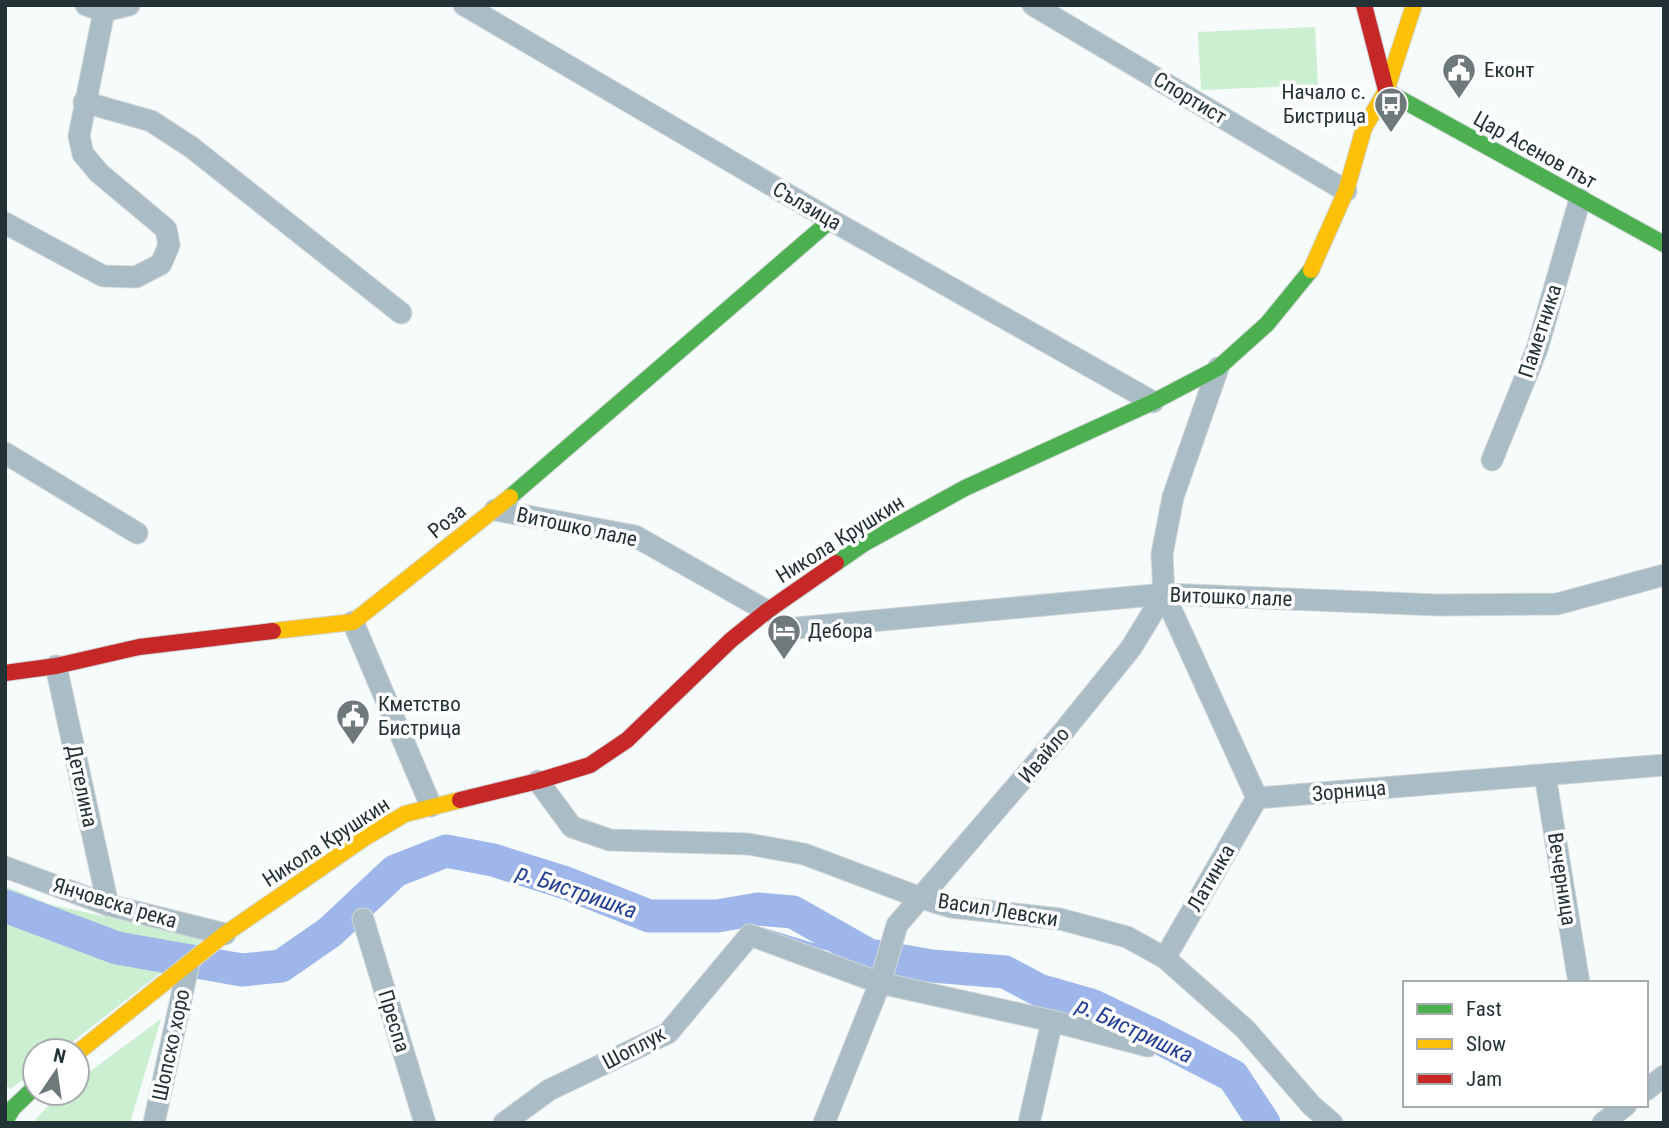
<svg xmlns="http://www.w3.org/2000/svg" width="1669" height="1128" viewBox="0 0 1669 1128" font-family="'Roboto Condensed',sans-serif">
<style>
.green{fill:#ccefd1}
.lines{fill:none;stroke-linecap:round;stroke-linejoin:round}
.stream{stroke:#9eb6e9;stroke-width:5}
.river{stroke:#9eb6e9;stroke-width:33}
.street-casing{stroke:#d1d6d7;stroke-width:23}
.fast-casing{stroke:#d1d6d7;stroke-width:18}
.slow-casing{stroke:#d1d6d7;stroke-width:18}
.jam-casing{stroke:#d1d6d7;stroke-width:18}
.street{stroke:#aabdc7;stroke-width:21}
.fast{stroke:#4caf50;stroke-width:16}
.slow{stroke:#ffc107;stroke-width:16}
.jam{stroke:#c62828;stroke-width:16}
.labels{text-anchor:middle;stroke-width:7;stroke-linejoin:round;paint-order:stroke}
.poi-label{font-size:21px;fill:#233335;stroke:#fff;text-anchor:start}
.street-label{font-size:21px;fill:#233335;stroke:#fff}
.water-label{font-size:23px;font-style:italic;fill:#233f94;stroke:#fff}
</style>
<rect width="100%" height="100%" fill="#f6fbfb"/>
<g class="green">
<polygon points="1315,27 1318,85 1201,90 1198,32"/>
<polygon points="5,886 52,905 205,938 61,1051 35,1051 35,1071 10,1089 5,1084 5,949 9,948 5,947"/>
<polygon points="161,1019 130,1123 32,1123 60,1093 77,1093 77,1081"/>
</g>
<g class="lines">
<polyline class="stream" points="717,916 811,945 869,955"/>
<polyline class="river" points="5,906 117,948 242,970 281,966 330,932 395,871 446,851 493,860 566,883 649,916 717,916 758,909 793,912 869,955 932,966 1005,972 1039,990 1091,1005 1150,1033 1233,1076 1264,1123"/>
<g class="street-casing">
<g id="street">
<polyline points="86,5 104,11 129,5"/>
<polyline points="464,5 831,220 1153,402"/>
<polyline points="1033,5 1346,191"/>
<polyline points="84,102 151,121 191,147 401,313"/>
<polyline points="5,223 103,276 136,277 161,264 169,245 166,229 99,173 83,154 79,136 104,11"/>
<polyline points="5,453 137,533"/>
<polyline points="1492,460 1537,349 1580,199"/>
<polyline points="495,510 635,536 767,611"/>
<polyline points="1164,594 1257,798"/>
<polyline points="353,622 431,806"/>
<polyline points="796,628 1164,594 1438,605 1557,604 1664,575"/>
<polyline points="56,666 108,905"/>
<polyline points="1545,775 1579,983"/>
<polyline points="538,781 572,827 610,840 748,844 804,854 921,898 951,907 1060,919 1127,937 1165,958 1245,1029 1312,1106 1332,1123"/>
<polyline points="1257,798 1664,765"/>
<polyline points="5,867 108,905 225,934"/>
<polyline points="363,919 425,1123"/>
<polyline points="1165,958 1257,798"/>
<polyline points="1646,1090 1664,1076"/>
<polyline points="154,1123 188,967"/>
<polyline points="504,1123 549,1090 668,1033 750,935 880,983 1052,1021 1148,1046"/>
<polyline points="824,1123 880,983 897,925 1063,732 1131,648 1164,594 1162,554 1173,497 1218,368"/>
<polyline points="1029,1123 1052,1021"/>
<polyline points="1603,1123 1626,1105"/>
</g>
</g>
<g class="fast-casing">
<g id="fast">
<polyline points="1386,91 1664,244"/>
<polyline points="510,497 831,220"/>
<polyline points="836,563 865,543 965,488 1153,402 1218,368 1267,324 1311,270"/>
<polyline points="5,1121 13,1108 35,1087"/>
</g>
</g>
<g class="slow-casing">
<g id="slow">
<polyline points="1311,270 1346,191 1364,128 1386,91 1414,5"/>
<polyline points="273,631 353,622 510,497"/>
<polyline points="77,1053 225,934 366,837 405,814 460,800"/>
</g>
</g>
<g class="jam-casing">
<g id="jam">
<polyline points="1364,5 1386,90"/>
<polyline points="5,673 56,666 139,647 273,631"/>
<polyline points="460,800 538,781 590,765 627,740 731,640 767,611 836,563"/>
</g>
</g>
<use href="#street" class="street"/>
<use href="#fast" class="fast"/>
<use href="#slow" class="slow"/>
<use href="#jam" class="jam"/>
</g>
<defs>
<g id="civic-pin" transform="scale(1.75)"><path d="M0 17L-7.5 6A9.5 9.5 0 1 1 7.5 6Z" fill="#6d797a" stroke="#fff"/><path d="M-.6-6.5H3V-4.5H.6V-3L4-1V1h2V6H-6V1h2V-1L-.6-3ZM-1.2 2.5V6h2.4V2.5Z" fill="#fff"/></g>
<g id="bus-pin" transform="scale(1.75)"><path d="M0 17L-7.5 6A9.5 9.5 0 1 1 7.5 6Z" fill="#6d797a" stroke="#fff"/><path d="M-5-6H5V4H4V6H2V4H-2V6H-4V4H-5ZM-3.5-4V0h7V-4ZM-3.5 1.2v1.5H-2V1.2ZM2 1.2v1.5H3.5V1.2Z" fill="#fff"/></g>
<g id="hotel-pin" transform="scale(1.75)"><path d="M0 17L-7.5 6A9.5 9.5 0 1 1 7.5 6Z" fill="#6d797a" stroke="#fff"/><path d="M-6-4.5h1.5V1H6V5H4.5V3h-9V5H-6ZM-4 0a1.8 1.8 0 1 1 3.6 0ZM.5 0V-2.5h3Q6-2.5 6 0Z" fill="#fff"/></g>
</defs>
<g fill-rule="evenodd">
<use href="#civic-pin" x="1459" y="70"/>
<use href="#bus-pin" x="1391" y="104"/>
<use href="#hotel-pin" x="784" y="631"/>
<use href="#civic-pin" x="353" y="716"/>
</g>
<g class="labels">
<g class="poi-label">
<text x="1484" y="77">Еконт</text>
<text x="1366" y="99" text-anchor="end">Начало с.<tspan x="1366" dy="24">Бистрица</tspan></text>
<text x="808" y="638">Дебора</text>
<text x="378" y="711">Кметство<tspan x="378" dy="24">Бистрица</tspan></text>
</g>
<g class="street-label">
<text transform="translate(1190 98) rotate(31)" y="7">Спортист</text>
<text transform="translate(1535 150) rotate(29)" y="7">Цар Асенов път</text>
<text transform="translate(807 206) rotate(30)" y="7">Сълзица</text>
<text transform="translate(1540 331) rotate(-72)" y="7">Паметника</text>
<text transform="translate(447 521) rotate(-39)" y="7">Роза</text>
<text transform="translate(577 527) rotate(12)" y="7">Витошко лале</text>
<text transform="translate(840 539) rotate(-32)" y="7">Никола Крушкин</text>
<text transform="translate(1231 597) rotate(2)" y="7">Витошко лале</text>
<text transform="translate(1044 755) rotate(-50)" y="7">Ивайло</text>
<text transform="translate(82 786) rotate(78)" y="7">Детелина</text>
<text transform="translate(1349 791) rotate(-5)" y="7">Зорница</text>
<text transform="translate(326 842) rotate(-33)" y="7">Никола Крушкин</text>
<text transform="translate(1211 878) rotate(-60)" y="7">Латинка</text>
<text transform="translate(1562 879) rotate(81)" y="7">Вечерница</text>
<text transform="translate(115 903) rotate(17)" y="7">Янчовска река</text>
<text transform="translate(998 910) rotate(9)" y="7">Васил Левски</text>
<text transform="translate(394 1021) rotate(73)" y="7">Преспа</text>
<text transform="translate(171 1045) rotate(-78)" y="7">Шопско хоро</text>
<text transform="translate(634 1048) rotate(-28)" y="7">Шоплук</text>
</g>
<g class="water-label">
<text transform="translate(577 891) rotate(19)" y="8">р. Бистришка</text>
<text transform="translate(1135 1030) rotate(25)" y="8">р. Бистришка</text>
</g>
</g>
<rect width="1669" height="1128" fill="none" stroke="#233335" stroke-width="14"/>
<rect x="1403" y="981" width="245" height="126" fill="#ffffff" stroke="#a7adae" stroke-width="2"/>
<rect x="1417" y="1004" width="35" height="10" fill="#4caf50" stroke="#a7adae" stroke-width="2"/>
<text x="1466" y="1016" font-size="21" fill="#233335">Fast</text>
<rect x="1417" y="1039" width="35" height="10" fill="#ffc107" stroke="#a7adae" stroke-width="2"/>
<text x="1466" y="1051" font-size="21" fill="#233335">Slow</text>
<rect x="1417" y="1074" width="35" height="10" fill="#c62828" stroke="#a7adae" stroke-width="2"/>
<text x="1466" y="1086" font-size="21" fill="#233335">Jam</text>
<g transform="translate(56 1072) rotate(13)"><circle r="33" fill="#ffffff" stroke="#a7adae" stroke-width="2"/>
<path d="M0-5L12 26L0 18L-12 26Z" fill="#6d797a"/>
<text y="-10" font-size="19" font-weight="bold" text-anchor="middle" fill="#233335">N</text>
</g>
</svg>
